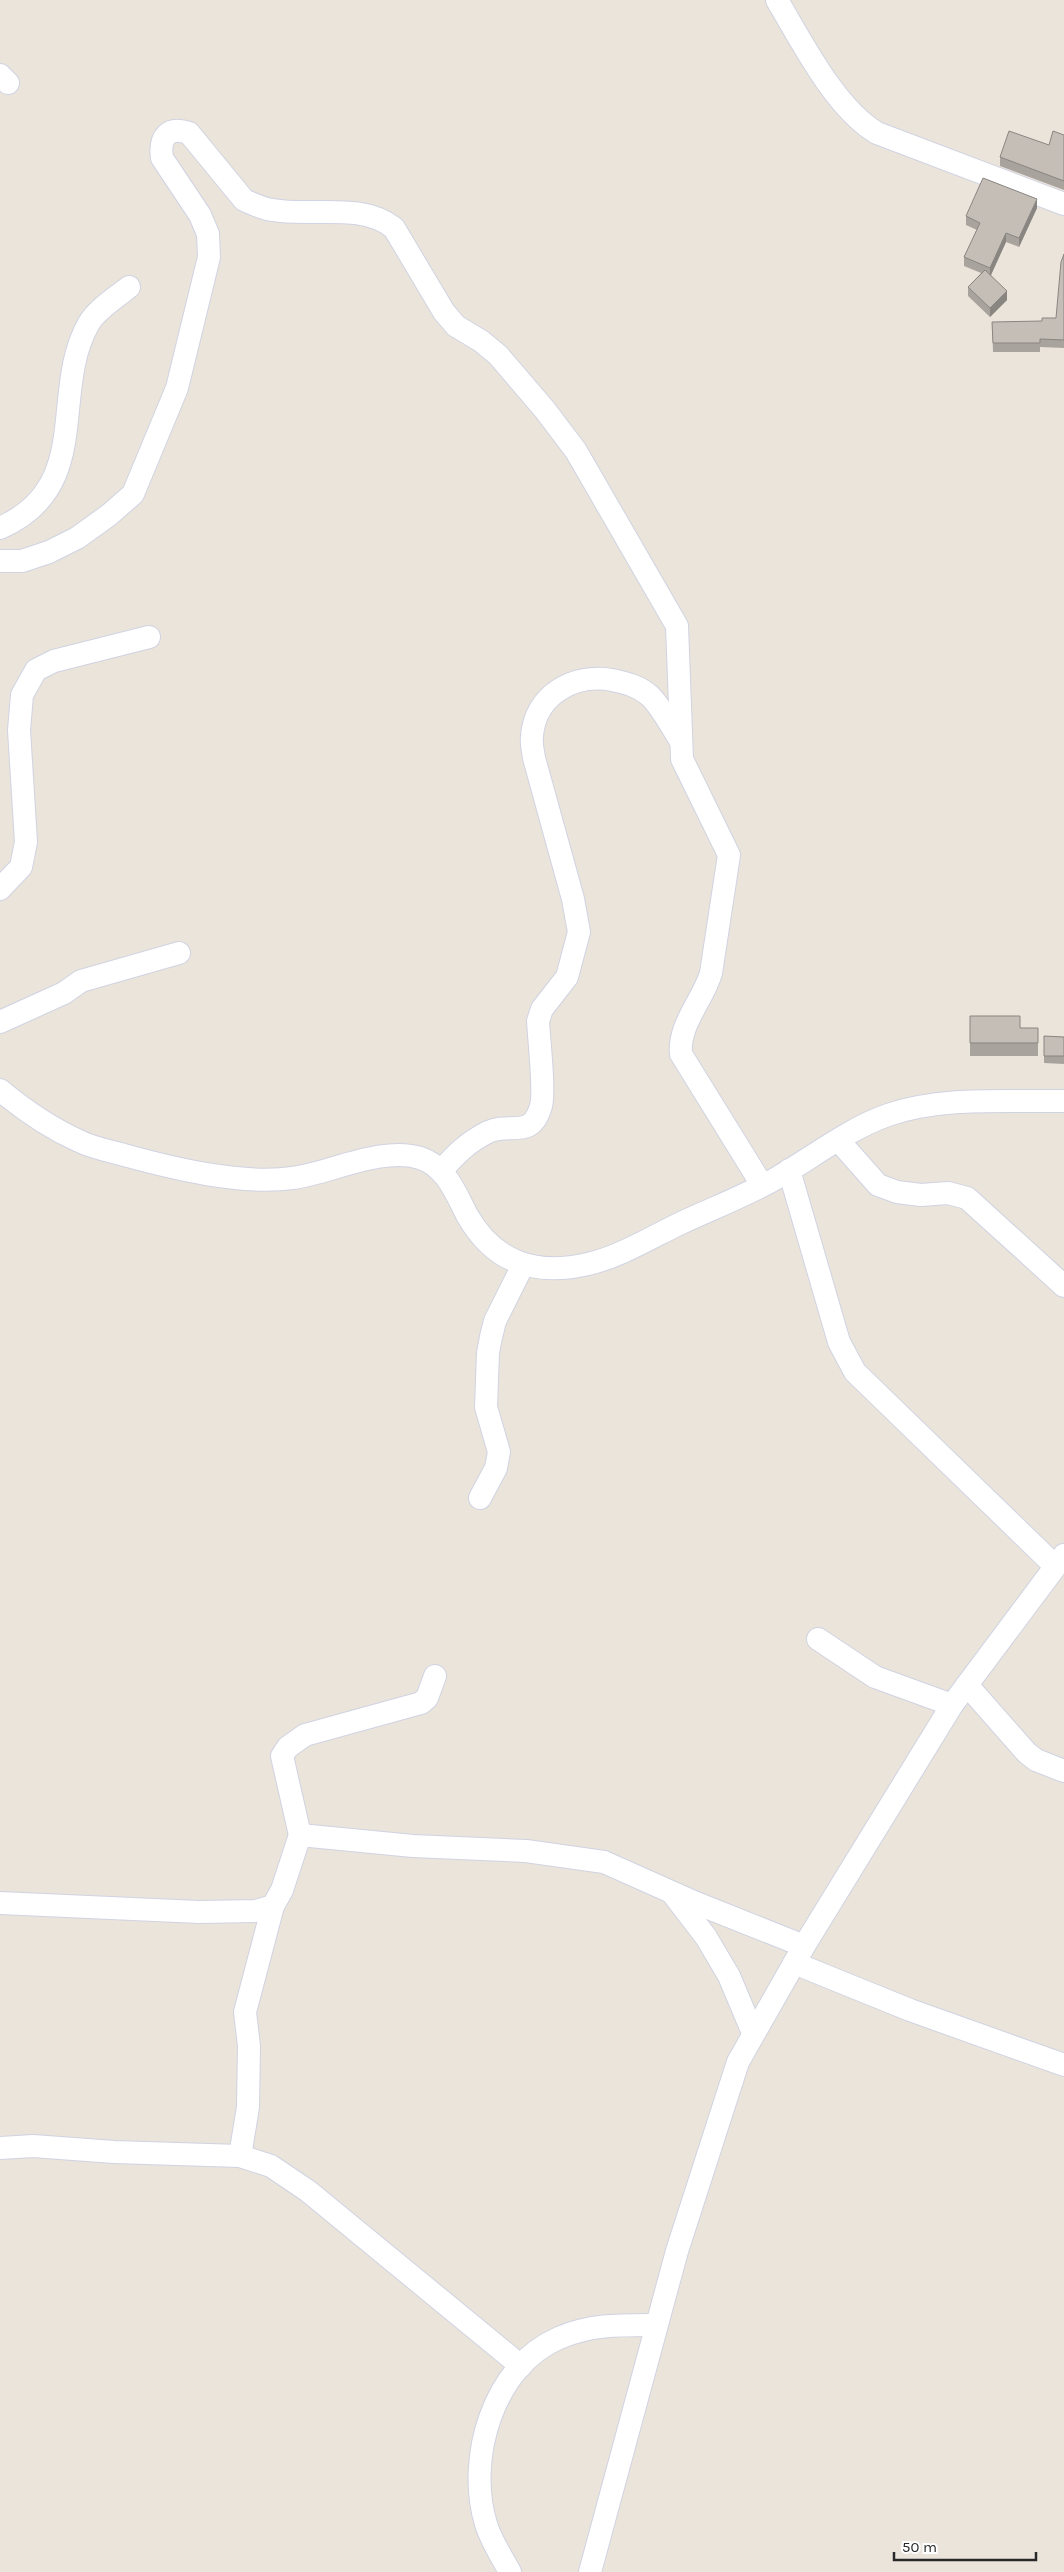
<svg xmlns="http://www.w3.org/2000/svg" width="1064" height="2572" viewBox="0 0 1064 2572" font-family="Karla,sans-serif">
<style>
.lines{fill:none;stroke-linecap:round;stroke-linejoin:round}
.minor-casing{stroke:#d0d3e2;stroke-width:24}
.minor{stroke:#fff;stroke-width:22}
.wall{fill:#a9a39d}
.shaded-wall{fill:#898580}
.building{fill:#c4beb7;stroke:#898580}
</style>
<rect width="100%" height="100%" fill="#ebe4db"/>
<g class="lines">
<g class="minor-casing">
<g id="minor">
<path d="M 777,0 C 802,42 835,108 877,133 L 1064,204"/>
<polyline points="0,75 8,83"/>
<path d="M 0,528 C 95,486 49,392 89,323 C 97,309 117,297 129,287"/>
<path d="M 0,561 L 22,561 L 49,552 L 77,538 L 109,515 L 133,494 L 177,388 L 209,257 L 208,234 L 200,215 L 162,158 C 159,137 168,126 189,133 L 244,200 C 253,204 263,209 273,210 C 312,217 361,202 394,228 L 444,312 L 456,326 L 481,341 L 498,355 L 545,410 L 576,451 L 677,626 L 682,759 L 729,855 L 711,973 C 703,1000 678,1025 681,1054 L 762,1185"/>
<polyline points="0,889 21,867 26,842 19,730 22,695 36,670 54,661 149,637"/>
<polyline points="0,1022 64,993 81,981 179,953"/>
<path d="M 0,1090 C 24,1110 50,1128 79,1141 C 93,1148 110,1151 124,1155 C 175,1169 241,1185 293,1178 C 330,1173 383,1146 420,1158 C 446,1166 456,1194 467,1215 C 494,1263 536,1276 588,1264 C 619,1257 650,1238 679,1224 C 711,1209 745,1196 775,1179 C 812,1158 848,1129 888,1115 C 943,1096 1006,1102 1064,1101"/>
<polyline points="839,1141 878,1185 897,1192 921,1195 948,1193 967,1198 1064,1286"/>
<polyline points="789,1170 839,1342 855,1372 1054,1565"/>
<path d="M 441,1171 C 456,1154 468,1142 488,1132 C 510,1121 531,1141 541,1106 C 545,1091 539,1040 538,1021 L 542,1009 L 567,977 L 579,932 L 573,899 L 534,758 C 533,751 531,743 532,736 C 535,695 574,673 612,680 C 626,683 639,686 650,696 C 662,708 671,726 680,740"/>
<polyline points="480,1498 496,1468 499,1452 486,1407 488,1353 491,1337 495,1321 523,1265"/>
<polyline points="818,1639 875,1677 952,1705"/>
<polyline points="967,1685 1027,1753 1036,1760 1064,1771"/>
<polyline points="300,1835 282,1756 288,1747 305,1735 421,1703 427,1698 435,1676"/>
<polyline points="673,1894 706,1937 729,1976 753,2033"/>
<polyline points="0,1903 199,1912 256,1911 273,1906 282,1890 300,1835 413,1846 526,1851 604,1862 696,1903 804,1946"/>
<polyline points="794,1963 910,2010 1064,2065"/>
<polyline points="0,2148 33,2146 114,2152 240,2156 248,2107 249,2046 245,2012 273,1906"/>
<polyline points="240,2156 271,2166 308,2191 521,2366"/>
<path d="M 510,2572 C 502,2557 491,2541 486,2524 C 466,2459 493,2366 559,2338 C 591,2324 622,2325 656,2325"/>
<polyline points="590,2572 677,2251 738,2062 804,1946 952,1705 1064,1555"/>
</g>
</g>
<use href="#minor" class="minor"/>
</g>
<g class="wall">
<polygon points="1064,135 1064,190 1000,166 1000,157 1049,145"/>
<polygon points="1037,208 1019,247 1006,242 991,275 1007,300 990,317 968,296 968,287 981,273 964,266 964,257 977,230 966,225 966,216"/>
<polygon points="992,322 1064,338 1064,348 1040,347 1040,352 993,352"/>
<polygon points="970,1016 1020,1028 1038,1028 1038,1056 970,1056"/>
<polygon points="1044,1036 1064,1037 1064,1064 1044,1063"/>
</g>
<g class="shaded-wall">
<polygon points="1037,199 1037,208 1019,247 1019,238"/>
<polygon points="1006,233 1006,242 990,277 990,268"/>
<polygon points="1007,291 1007,300 990,317 990,308"/>
</g>
<g class="building">
<polygon points="1009,131 1049,145 1053,131 1064,135 1064,181 1000,157"/>
<polygon points="983,178 1037,199 1019,238 1006,233 990,268 964,257 980,223 966,216"/>
<polygon points="1064,254 1064,340 1040,339 1040,343 993,343 992,322 1042,321 1042,318 1056,318 1061,262"/>
<polygon points="985,270 1007,291 990,308 968,287"/>
<polygon points="970,1016 1020,1016 1020,1028 1038,1028 1038,1043 970,1043"/>
<polygon points="1044,1036 1064,1037 1064,1056 1044,1056"/>
</g>
<path d="M894 2552v8h142v-8" fill="none" stroke="#292929" stroke-width="2.5"/>
<text x="902" y="2552" font-size="15" fill="#292929" stroke="#ffffff" stroke-width="4" paint-order="stroke">50 m</text>
</svg>
